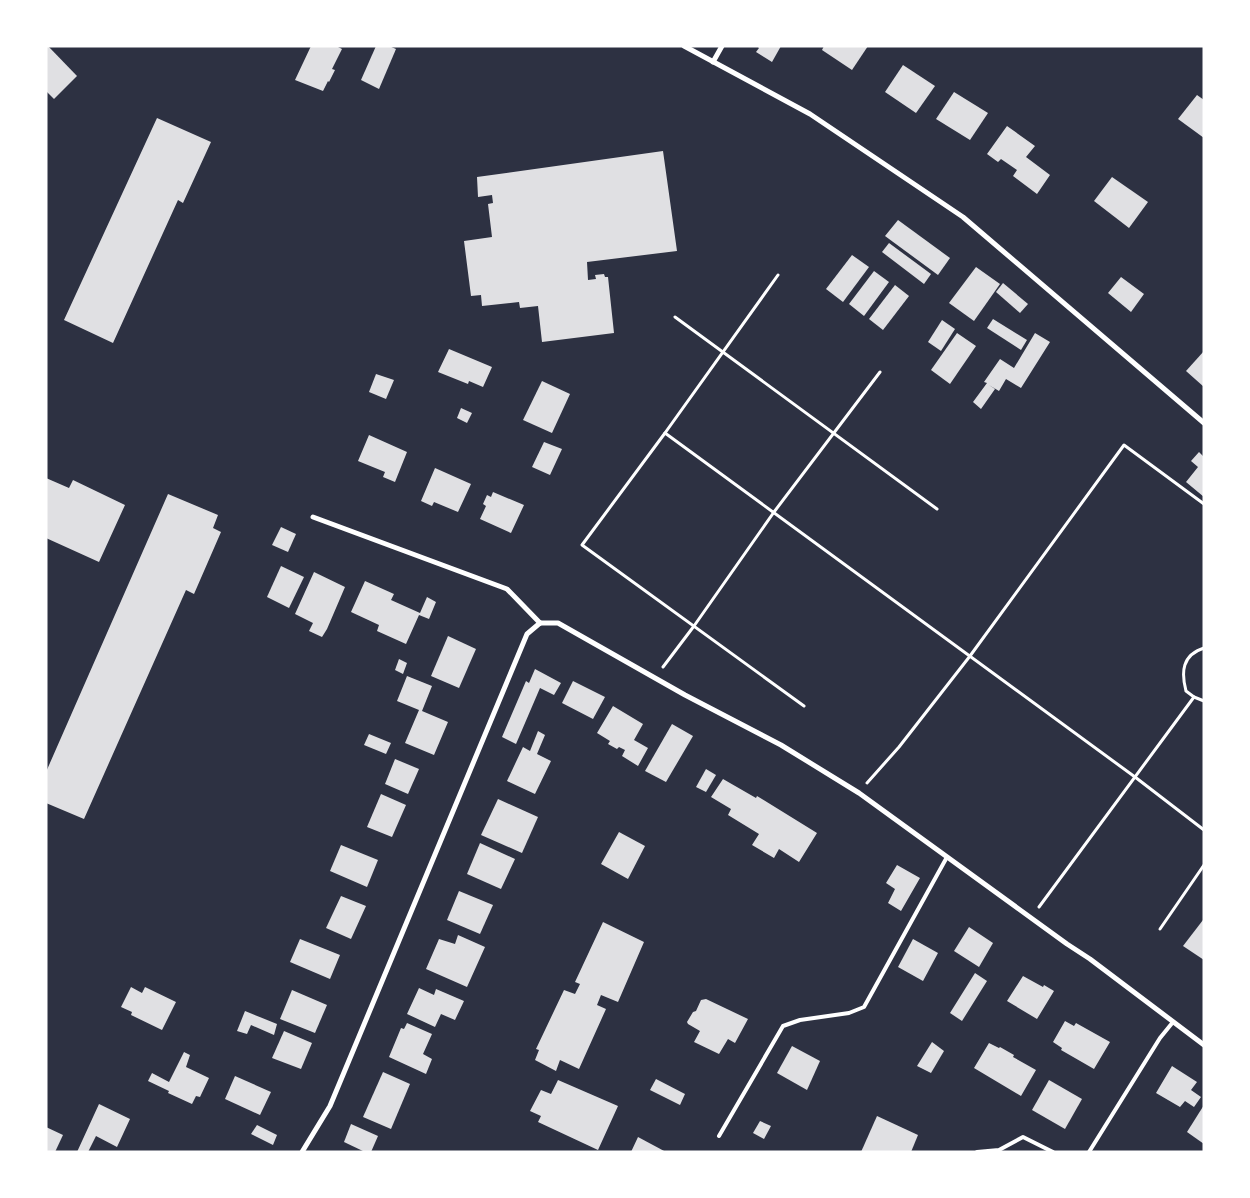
<svg xmlns="http://www.w3.org/2000/svg" width="1250" height="1198" viewBox="0 0 1250 1198" font-family="Roboto,sans-serif">
<style>
.building{fill:#e0e0e3}
.lines{fill:none;stroke-linecap:round;stroke-linejoin:round}
.path{stroke:#fff;stroke-width:3}
.service{stroke:#fff;stroke-width:4}
.minor{stroke:#fff;stroke-width:5}
</style>
<rect width="100%" height="100%" fill="#2d3142"/>
<g class="building">
<polygon points="46,46 48,46 77,76 54,99 46,91"/>
<polygon points="311,46 336,46 342,49 332,69 335,70 329,82 328,81 323,91 295,80"/>
<polygon points="376,46 389,46 396,49 379,89 361,80"/>
<polygon points="757,46 781,46 772,62 756,52 759,48"/>
<polygon points="824,46 868,46 852,70 822,50"/>
<polygon points="903,65 935,86 916,113 885,92"/>
<polygon points="954,92 988,113 970,140 936,119"/>
<polygon points="1197,95 1204,100 1204,138 1178,119"/>
<polygon points="157,118 211,142 183,203 178,200 113,343 64,320"/>
<polygon points="1007,126 1035,146 1026,157 1050,175 1037,194 1013,176 1017,170 1001,159 998,162 987,154"/>
<polygon points="663,151 677,251 587,262 588,280 596,279 595,275 604,274 605,277 608,277 614,333 542,342 538,306 520,308 519,302 482,306 481,295 471,296 464,241 492,237 488,204 493,203 492,195 478,197 477,177"/>
<polygon points="1112,177 1148,202 1129,228 1094,201"/>
<polygon points="898,220 950,258 938,275 885,236"/>
<polygon points="889,243 931,274 924,284 882,252"/>
<polygon points="852,255 869,267 843,302 826,289"/>
<polygon points="976,267 1000,284 974,321 949,303"/>
<polygon points="874,271 889,282 864,316 849,304"/>
<polygon points="1121,277 1144,294 1131,312 1108,293"/>
<polygon points="1003,283 1028,304 1020,313 996,292"/>
<polygon points="895,285 909,296 883,330 869,319"/>
<polygon points="993,319 1027,340 1021,350 987,328"/>
<polygon points="942,320 955,329 941,351 928,342"/>
<polygon points="957,333 976,346 950,384 931,370"/>
<polygon points="1035,333 1050,342 1021,388 1006,379 999,391 989,385 995,389 981,409 973,402 987,383 984,382 1000,359 1014,368"/>
<polygon points="449,349 492,367 483,387 469,381 468,384 438,372"/>
<polygon points="1204,351 1204,387 1186,371"/>
<polygon points="376,374 394,380 386,399 369,392"/>
<polygon points="542,381 570,394 552,433 523,420"/>
<polygon points="461,408 472,413 467,423 457,418"/>
<polygon points="369,435 407,452 395,482 383,477 385,472 358,461"/>
<polygon points="544,442 562,449 550,475 532,467"/>
<polygon points="1199,452 1204,457 1204,497 1186,482 1198,467 1191,461"/>
<polygon points="435,468 471,484 458,512 434,502 432,506 421,501"/>
<polygon points="46,478 69,488 73,480 125,505 99,562 46,538"/>
<polygon points="493,492 524,505 511,533 480,519 486,506 483,504 487,495 491,497"/>
<polygon points="168,494 218,515 213,528 221,532 194,594 186,590 84,819 46,803 46,772"/>
<polygon points="281,527 296,534 288,552 272,545"/>
<polygon points="281,566 304,577 289,608 267,597"/>
<polygon points="314,572 345,587 327,629 322,637 309,631 313,623 295,614"/>
<polygon points="365,581 394,594 391,600 420,613 427,597 436,602 429,619 419,615 406,644 377,631 379,625 351,612"/>
<polygon points="448,636 476,649 459,688 431,676"/>
<polygon points="399,659 407,663 403,674 395,670"/>
<polygon points="535,669 561,683 554,695 540,688 516,744 502,737 526,681 529,683"/>
<polygon points="407,676 432,686 422,711 448,722 434,755 405,743 419,710 397,701"/>
<polygon points="573,681 605,697 593,719 562,703"/>
<polygon points="613,706 643,724 634,740 648,748 638,766 622,756 625,750 619,747 617,749 608,744 610,741 597,733"/>
<polygon points="672,724 693,736 666,782 645,771"/>
<polygon points="538,731 545,735 537,754 551,761 535,794 507,781 523,747 530,751"/>
<polygon points="369,734 391,743 386,754 364,745"/>
<polygon points="395,759 419,769 408,794 385,784"/>
<polygon points="706,769 716,775 706,792 696,787"/>
<polygon points="723,779 756,798 757,796 817,833 799,862 779,849 774,858 752,845 759,834 728,815 731,809 711,797"/>
<polygon points="381,794 406,805 392,837 367,827"/>
<polygon points="498,799 538,817 522,853 481,835"/>
<polygon points="619,832 645,846 628,879 601,864"/>
<polygon points="480,843 515,859 501,889 467,874"/>
<polygon points="341,845 378,860 367,887 330,871"/>
<polygon points="897,865 920,878 901,911 888,903 895,889 886,883"/>
<polygon points="459,891 493,905 480,934 447,920"/>
<polygon points="341,896 366,906 351,939 326,928"/>
<polygon points="1203,920 1204,921 1204,960 1183,946"/>
<polygon points="603,922 644,942 618,1002 601,995 597,1005 606,1009 579,1069 560,1060 556,1071 535,1060 539,1050 536,1049 564,990 575,994 580,984 575,982"/>
<polygon points="969,927 993,943 979,967 954,951"/>
<polygon points="458,935 485,947 467,987 426,969 439,939 455,944"/>
<polygon points="300,939 340,955 330,979 290,962"/>
<polygon points="913,939 938,953 923,981 898,967"/>
<polygon points="975,973 987,981 962,1021 950,1013"/>
<polygon points="1023,976 1043,987 1044,985 1054,991 1037,1019 1007,1001"/>
<polygon points="131,987 142,993 145,987 176,1002 162,1030 131,1015 132,1012 121,1007"/>
<polygon points="419,988 434,995 436,989 464,1001 455,1020 441,1014 435,1027 407,1014"/>
<polygon points="292,990 327,1005 315,1033 280,1019"/>
<polygon points="706,999 748,1019 735,1043 728,1039 719,1054 694,1042 700,1031 688,1024 687,1022 693,1012 696,1011 701,1000"/>
<polygon points="245,1011 277,1024 274,1035 251,1025 247,1034 237,1031"/>
<polygon points="1065,1021 1074,1026 1076,1023 1110,1042 1094,1069 1061,1050 1062,1048 1053,1042"/>
<polygon points="407,1023 432,1034 423,1054 432,1059 426,1074 389,1057 401,1028 404,1029"/>
<polygon points="284,1031 312,1043 301,1069 272,1058"/>
<polygon points="932,1042 944,1051 931,1073 917,1066"/>
<polygon points="989,1043 999,1048 1000,1047 1014,1055 1013,1057 1036,1070 1021,1096 974,1068"/>
<polygon points="792,1046 820,1061 807,1090 777,1073"/>
<polygon points="184,1052 190,1055 186,1067 209,1078 200,1097 196,1096 192,1104 168,1093 169,1091 148,1081 152,1073 169,1082"/>
<polygon points="1172,1066 1197,1082 1191,1090 1201,1097 1194,1107 1185,1101 1180,1107 1156,1093"/>
<polygon points="383,1072 410,1084 391,1129 363,1117"/>
<polygon points="235,1076 271,1092 260,1115 225,1099"/>
<polygon points="656,1079 685,1094 680,1105 650,1090"/>
<polygon points="558,1080 618,1106 598,1150 538,1122 541,1116 530,1111 541,1090 551,1094"/>
<polygon points="1049,1080 1082,1099 1065,1129 1032,1110"/>
<polygon points="99,1104 130,1119 117,1147 96,1136 88,1152 77,1152"/>
<polygon points="1204,1105 1204,1144 1187,1132"/>
<polygon points="877,1116 918,1135 911,1152 861,1152"/>
<polygon points="760,1121 771,1126 764,1139 753,1133"/>
<polygon points="351,1124 378,1136 371,1152 365,1152 344,1142"/>
<polygon points="257,1125 277,1135 273,1145 251,1134"/>
<polygon points="46,1127 63,1135 55,1152 46,1152"/>
<polygon points="638,1137 666,1152 631,1152"/>
</g>
<g class="lines">
<g class="path">
<polyline points="675,317 937,509"/>
<polyline points="665,433 778,275"/>
<polyline points="663,667 694,626 774,512 880,372"/>
<polyline points="1194,697 1204,701"/>
<polyline points="804,706 582,545 665,433 1135,777 1204,830"/>
<polyline points="867,783 899,747 970,656 1124,445 1204,504"/>
<path d="M 1039,907 L 1194,697 L 1186,691 C 1181,672 1182,655 1204,648"/>
<polyline points="1160,929 1204,865"/>
</g>
<g class="service">
<polyline points="719,1136 783,1026 800,1020 849,1013 864,1007 947,857"/>
<polyline points="977,1152 999,1150 1023,1137 1053,1152"/>
<polyline points="1089,1152 1160,1038 1173,1022"/>
</g>
<g class="minor">
<polyline points="684,46 810,114 963,217 1204,423"/>
<polyline points="713,62 722,46"/>
<polyline points="313,517 507,589 540,623"/>
<polyline points="540,623 558,623 685,695 781,745 859,793 1067,944 1090,959 1204,1045"/>
<polyline points="302,1152 330,1106 527,634 540,623"/>
</g>
</g>
<rect width="1250" height="1198" fill="none" stroke="#ffffff" stroke-width="95"/>
</svg>
